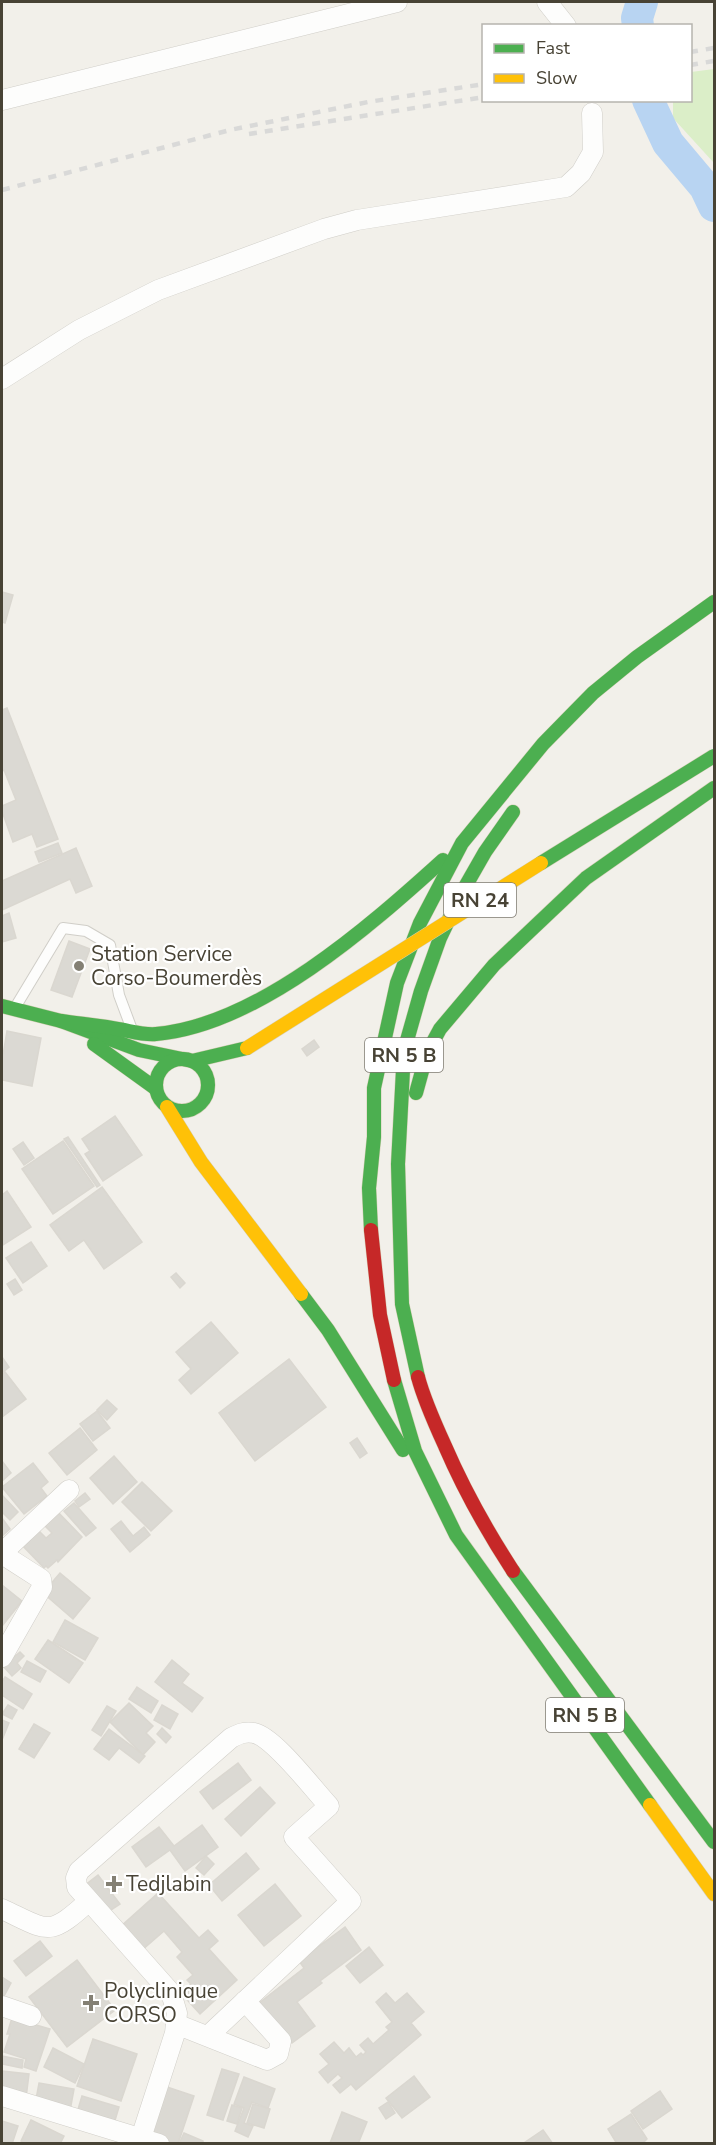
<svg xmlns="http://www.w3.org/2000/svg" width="716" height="2145" viewBox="0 0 716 2145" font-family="'Nunito Sans',sans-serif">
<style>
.green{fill:#dbeec8}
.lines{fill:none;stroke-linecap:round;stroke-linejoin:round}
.river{stroke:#b8d4f2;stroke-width:32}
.building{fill:#dbd9d3;stroke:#dad7d0;stroke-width:1.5}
.lane-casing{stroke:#d0cec8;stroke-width:12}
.street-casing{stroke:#d0cec8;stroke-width:21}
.fast-casing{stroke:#d5cfb6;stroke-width:15}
.slow-casing{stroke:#d5cfb6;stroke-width:15}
.jam-casing{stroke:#d5cfb6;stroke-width:15}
.lane{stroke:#fdfdfc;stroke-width:10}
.street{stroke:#fdfdfc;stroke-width:20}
.fast{stroke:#4caf50;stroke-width:14}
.slow{stroke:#ffc107;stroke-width:14}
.jam{stroke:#c62828;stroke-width:14}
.rail{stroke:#d9d9d8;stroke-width:4.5;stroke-dasharray:8 8;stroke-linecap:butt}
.fast-bridge-casing{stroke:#d5cfb6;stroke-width:15;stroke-linecap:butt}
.slow-bridge-casing{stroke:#d5cfb6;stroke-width:15;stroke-linecap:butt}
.fast-bridge{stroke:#4caf50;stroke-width:14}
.slow-bridge{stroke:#ffc107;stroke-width:14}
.poi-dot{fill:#848074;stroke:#fff;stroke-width:2}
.labels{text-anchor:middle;stroke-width:4.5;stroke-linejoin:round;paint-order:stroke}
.shield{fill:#fff;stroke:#7f7b72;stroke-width:1.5}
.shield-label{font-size:20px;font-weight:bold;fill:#484335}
.poi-label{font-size:21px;fill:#484335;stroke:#fff;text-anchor:start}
</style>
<rect width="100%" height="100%" fill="#f2f0ea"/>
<polygon class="green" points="714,69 714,163 673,118 673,101 690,100 691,72"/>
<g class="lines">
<g class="river">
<polyline points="638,26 637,18 642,2"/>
<polyline points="648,100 668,143 705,187 714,206"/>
</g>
</g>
<g class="building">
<polygon points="2,592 13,595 5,623 2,622"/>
<polygon points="7,708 58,839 37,847 32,834 13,842 2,811 2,806 16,800 4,770 2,771 2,710"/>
<polygon points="58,843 62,853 39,862 35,852"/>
<polygon points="76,848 92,886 76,893 70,879 2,910 2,881"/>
<polygon points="9,913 16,938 2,942 2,916"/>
<polygon points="69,941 90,949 72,997 51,990"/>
<polygon points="7,1031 41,1038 32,1086 2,1080 2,1061"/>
<polygon points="314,1040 319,1047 307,1056 302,1049"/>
<polygon points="115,1116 142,1155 103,1181 85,1154 90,1151 82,1139"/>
<polygon points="68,1137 100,1185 97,1187 64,1139"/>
<polygon points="63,1141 94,1186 53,1214 22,1169"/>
<polygon points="23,1142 34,1158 24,1165 13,1149"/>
<polygon points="102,1187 142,1242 104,1269 84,1240 69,1251 50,1225"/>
<polygon points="7,1191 31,1227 3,1245 2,1195"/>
<polygon points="31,1242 47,1266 23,1283 6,1258"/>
<polygon points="176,1273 185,1283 180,1288 171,1277"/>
<polygon points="15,1279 22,1290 14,1295 7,1284"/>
<polygon points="211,1322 238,1353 191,1394 179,1380 191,1369 176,1352"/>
<polygon points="2,1357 9,1367 2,1373"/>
<polygon points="289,1359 326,1407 255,1461 219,1413"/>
<polygon points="5,1372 26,1399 2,1417 2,1375"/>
<polygon points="107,1400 117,1409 107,1420 97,1410"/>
<polygon points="97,1411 110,1428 93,1441 80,1424"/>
<polygon points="80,1428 97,1450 67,1475 49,1453"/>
<polygon points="357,1438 367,1453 360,1458 350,1443"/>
<polygon points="114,1456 137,1482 113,1504 90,1478"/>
<polygon points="2,1461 11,1473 2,1481"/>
<polygon points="33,1463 48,1482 41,1488 47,1496 24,1514 2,1487"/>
<polygon points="142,1482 172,1511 151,1531 122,1502"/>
<polygon points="85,1493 90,1499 79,1507 75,1501"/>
<polygon points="2,1495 18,1512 10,1520 2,1512"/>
<polygon points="74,1503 96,1528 86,1536 64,1511"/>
<polygon points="56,1510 82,1537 58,1562 57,1560 48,1568 46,1566 44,1568 21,1544 39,1531 46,1538 52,1533 44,1525"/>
<polygon points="2,1518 10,1529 2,1536"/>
<polygon points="121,1521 133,1536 144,1527 150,1535 130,1552 111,1529"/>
<polygon points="60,1573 90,1598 73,1619 43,1593"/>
<polygon points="2,1585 22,1601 2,1626"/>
<polygon points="65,1620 98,1638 85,1660 53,1642"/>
<polygon points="48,1640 83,1663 69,1683 35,1659"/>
<polygon points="20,1652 24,1656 17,1663 21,1668 12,1676 3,1666"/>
<polygon points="172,1660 189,1674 182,1683 203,1698 192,1712 155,1682"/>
<polygon points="27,1661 46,1671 40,1682 21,1672"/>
<polygon points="5,1677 32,1694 23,1709 2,1695 2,1682"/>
<polygon points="137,1687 158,1701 151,1713 129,1699"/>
<polygon points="129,1703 153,1726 146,1733 155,1742 143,1755 110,1722"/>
<polygon points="8,1705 17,1710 12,1719 2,1714"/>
<polygon points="162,1705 178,1714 170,1729 154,1720"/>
<polygon points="107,1706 116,1711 101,1736 92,1730"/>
<polygon points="2,1720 9,1723 2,1740"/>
<polygon points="34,1724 50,1733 34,1758 19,1749"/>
<polygon points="162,1728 171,1737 166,1743 157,1734"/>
<polygon points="109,1729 145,1756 139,1763 119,1748 109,1760 94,1749"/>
<polygon points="238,1763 251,1780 213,1809 200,1792"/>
<polygon points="260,1787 275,1803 241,1836 225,1819"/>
<polygon points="202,1825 218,1847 185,1871 170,1850 146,1867 132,1847 159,1827 174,1846"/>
<polygon points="246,1853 259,1869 222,1901 209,1885"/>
<polygon points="206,1856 214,1864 204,1875 196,1868"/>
<polygon points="98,1875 120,1904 105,1914 84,1886"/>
<polygon points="275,1884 301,1916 264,1946 238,1915"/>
<polygon points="158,1893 199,1938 208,1930 218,1941 209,1949 237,1980 200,2014 181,1993 191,1984 187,1980 193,1975 177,1957 182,1952 164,1931 141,1951 120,1927"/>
<polygon points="345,1927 361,1950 320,1981 322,1983 297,2002 315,2026 292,2043 259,2003 304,1968 299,1961"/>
<polygon points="40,1941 52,1956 26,1976 14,1961"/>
<polygon points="369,1947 383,1965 360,1983 346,1966"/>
<polygon points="77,1960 115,2010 67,2047 29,1997"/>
<polygon points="2,1977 11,1983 2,2000"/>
<polygon points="386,1993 395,2003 407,1993 424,2012 411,2023 421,2035 356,2090 351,2084 340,2093 333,2085 342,2078 338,2074 328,2083 319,2072 329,2064 320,2054 334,2042 344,2053 349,2048 356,2057 361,2053 363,2055 366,2052 360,2045 368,2038 373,2044 389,2030 386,2027 392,2022 376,2002"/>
<polygon points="12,2018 50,2029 36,2071 24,2067 26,2059 4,2052 10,2034 7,2034"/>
<polygon points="93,2039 137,2054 121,2101 77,2086"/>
<polygon points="53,2048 84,2064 75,2083 44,2067"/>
<polygon points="2,2056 23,2060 22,2068 2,2064"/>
<polygon points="222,2069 239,2074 223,2120 207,2115"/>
<polygon points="2,2071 29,2074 26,2098 2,2095"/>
<polygon points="414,2076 430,2097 402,2118 386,2098"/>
<polygon points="244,2077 275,2089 268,2108 252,2102 244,2123 253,2126 248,2137 235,2131 244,2108 234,2104"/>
<polygon points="39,2083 74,2089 70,2111 35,2105"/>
<polygon points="167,2087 194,2096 178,2144 168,2144 150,2137"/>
<polygon points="660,2091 672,2109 643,2129 631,2111"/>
<polygon points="82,2096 119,2107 113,2127 76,2116"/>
<polygon points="388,2102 395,2113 386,2119 379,2108"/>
<polygon points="253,2104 270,2109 264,2128 247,2123"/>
<polygon points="232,2105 242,2108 237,2124 227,2121"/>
<polygon points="342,2112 367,2122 358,2144 330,2143"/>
<polygon points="631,2114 647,2139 642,2144 617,2144 608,2129"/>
<polygon points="31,2120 64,2136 60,2144 25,2144 21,2141"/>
<polygon points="2,2121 18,2126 12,2144 2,2144"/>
<polygon points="543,2130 553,2144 524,2144 524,2143"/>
<polygon points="184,2133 203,2141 203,2144 179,2144"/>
</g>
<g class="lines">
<g class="lane-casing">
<polyline id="lane" points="16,1006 63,928 86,931 110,945 119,995 131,1027"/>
</g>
<g class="street-casing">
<g id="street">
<polyline points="547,2 566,26"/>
<polyline points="2,100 397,2"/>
<polyline points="2,379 79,330 158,290 324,229 357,220 566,187 581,173 593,152 592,113"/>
<polyline points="2,1553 69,1490"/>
<polyline points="2,1554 41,1579 42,1587 2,1657"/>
<path d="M 2,1909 C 49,1931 48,1938 89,1901"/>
<polyline points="2,2006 31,2016"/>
<polyline points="176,2024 267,2060 278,2054 281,2041 245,2001"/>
<polyline points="2,2096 159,2144"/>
<path d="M 139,2144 L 175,2033 L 177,2013 L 171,1993 L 77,1887 L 76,1878 L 79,1871 L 231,1738 C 239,1734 245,1731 254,1733 C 274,1737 313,1789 329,1806 L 294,1837 L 351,1901 L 208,2036"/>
</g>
</g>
<g class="fast-casing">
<g id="fast">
<polyline points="2,1006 61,1021 139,1050 192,1061 247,1048"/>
<path d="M 61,1021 C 82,1024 103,1026 124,1030 C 134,1032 145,1035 156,1034 C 258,1025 369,927 443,860"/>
<polyline points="94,1044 155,1088"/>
<circle cx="182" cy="1085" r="26"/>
<polyline points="416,1093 427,1053 440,1029 494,965 586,878 714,788"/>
<polyline points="371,1230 369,1188 374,1137 374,1088 397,983 420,923 462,843 543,744 593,693 637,657 714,602"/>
<polyline points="301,1294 328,1330 403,1450"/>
<polyline points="418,1377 402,1304 398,1164 404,1051 421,991 440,938 461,894 485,852 513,812"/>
<polyline points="394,1380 415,1451 456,1535 650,1805"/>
<polyline points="513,1571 714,1842"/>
</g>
</g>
<g class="slow-casing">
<g id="slow">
<polyline points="167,1107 201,1162 301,1294"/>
<polyline points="650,1805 714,1894"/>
</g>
</g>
<g class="jam-casing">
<g id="jam">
<polyline points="371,1230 380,1315 394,1380"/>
<path d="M 418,1377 C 424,1400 435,1424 445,1446 C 464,1490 487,1531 513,1571"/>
</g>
</g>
<use href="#lane" class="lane"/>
<use href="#street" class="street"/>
<use href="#fast" class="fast"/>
<use href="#slow" class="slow"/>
<use href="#jam" class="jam"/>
<g class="rail">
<polyline points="690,52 714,48"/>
<polyline points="690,65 714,61"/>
<polyline points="249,134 484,97"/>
<polyline points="2,190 230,130 368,102 484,84"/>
</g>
<g class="fast-bridge-casing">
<polyline id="fast-bridge" points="541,863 714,756"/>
</g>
<g class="slow-bridge-casing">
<polyline id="slow-bridge" points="247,1048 541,863"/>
</g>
<use href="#fast-bridge" class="fast-bridge"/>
<use href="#slow-bridge" class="slow-bridge"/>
</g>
<g class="poi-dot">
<circle cx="79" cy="966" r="6"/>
<path d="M111 1875h6v6h6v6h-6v6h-6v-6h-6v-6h6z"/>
<path d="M88 1994h6v6h6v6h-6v6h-6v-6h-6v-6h6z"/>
</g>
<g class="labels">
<g class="shield">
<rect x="444" y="883" width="72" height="34" rx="4.5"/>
<rect x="365" y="1038" width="78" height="34" rx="4.5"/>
<rect x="546" y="1698" width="78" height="34" rx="4.5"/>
</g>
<g class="shield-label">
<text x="480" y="907">RN 24</text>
<text x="404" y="1062">RN 5 B</text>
<text x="585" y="1722">RN 5 B</text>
</g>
<g class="poi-label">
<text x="91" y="961">Station Service<tspan x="91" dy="24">Corso-Boumerdès</tspan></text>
<text x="126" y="1891">Tedjlabin</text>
<text x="104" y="1998">Polyclinique<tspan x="104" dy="24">CORSO</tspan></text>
</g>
</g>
<rect width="716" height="2145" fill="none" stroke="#484335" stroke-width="6"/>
<rect x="482" y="24" width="210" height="78" fill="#ffffff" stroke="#b6b4ae" stroke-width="1.5"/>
<rect x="494" y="44" width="30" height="9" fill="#4caf50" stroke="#b6b4ae" stroke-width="1.5"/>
<text x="536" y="54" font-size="18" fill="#484335">Fast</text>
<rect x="494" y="74" width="30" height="9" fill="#ffc107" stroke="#b6b4ae" stroke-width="1.5"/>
<text x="536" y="84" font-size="18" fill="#484335">Slow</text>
</svg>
